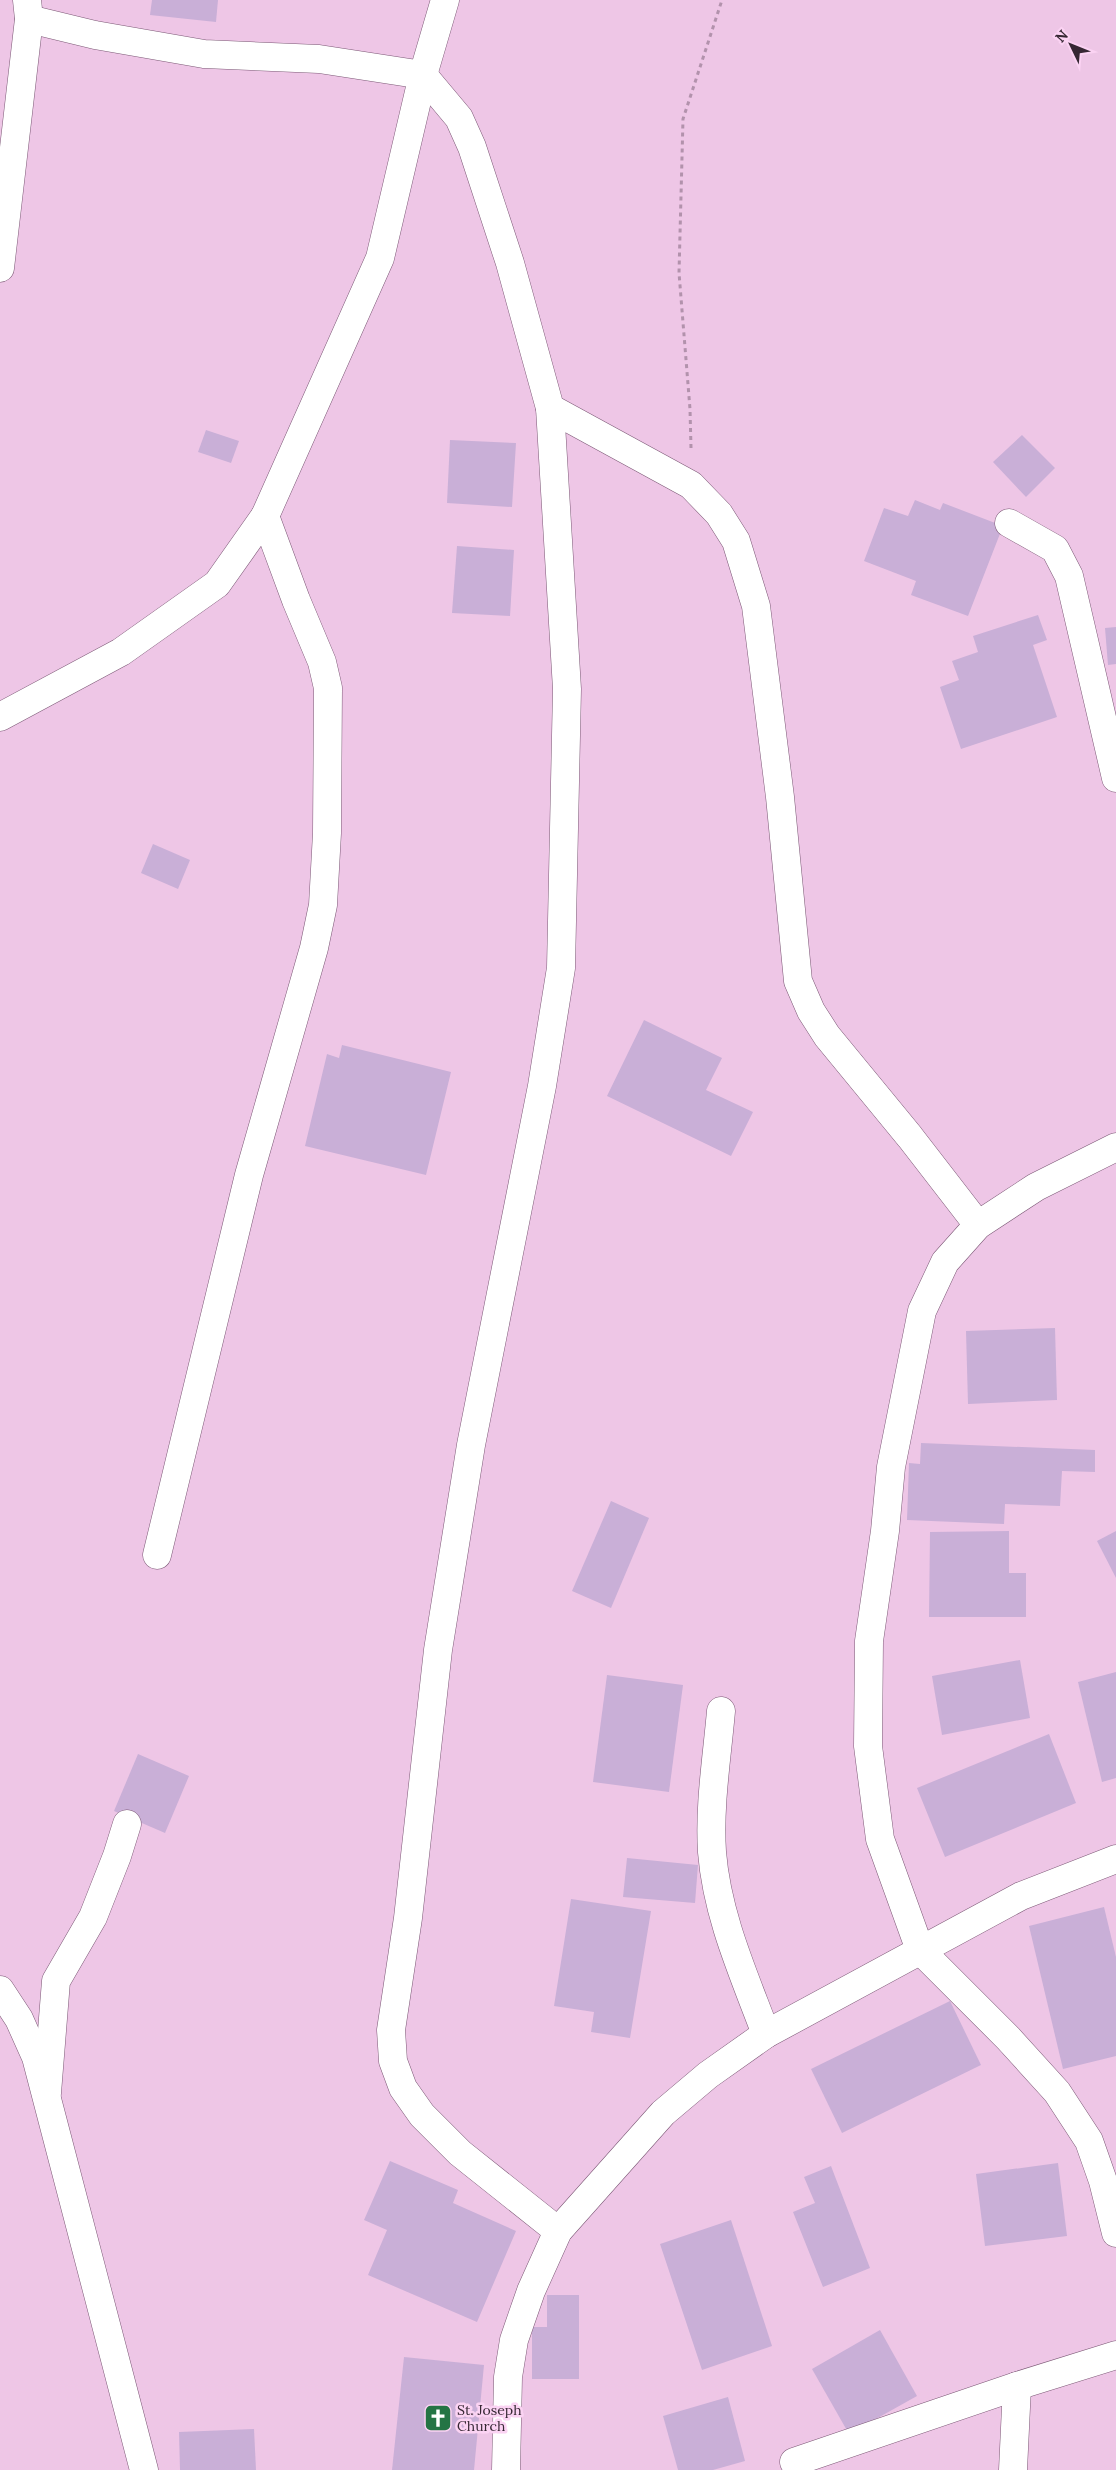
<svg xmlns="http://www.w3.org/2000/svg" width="1116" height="2470" viewBox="0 0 1116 2470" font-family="Lora,serif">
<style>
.building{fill:#c9afd7}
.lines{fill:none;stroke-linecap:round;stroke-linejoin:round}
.minor-casing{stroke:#7c5976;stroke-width:29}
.tertiary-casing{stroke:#7c5976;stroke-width:29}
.path{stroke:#b292ac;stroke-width:3;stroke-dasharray:4 4;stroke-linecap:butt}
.minor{stroke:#fff;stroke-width:28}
.tertiary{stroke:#fff;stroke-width:28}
.labels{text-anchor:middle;stroke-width:5;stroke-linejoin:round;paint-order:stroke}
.poi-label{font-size:14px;fill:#362733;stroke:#fbd3f3;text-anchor:start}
</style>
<rect width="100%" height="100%" fill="#eec6e6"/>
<g class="building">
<polygon points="152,0 218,0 216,22 150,15"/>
<polygon points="206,430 239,441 231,463 198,452"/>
<polygon points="1022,435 1055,468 1026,497 993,462"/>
<polygon points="450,440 516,443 512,507 447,503"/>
<polygon points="915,500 940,510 943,503 1003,526 968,616 911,595 916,581 864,561 884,508 908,516"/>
<polygon points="457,546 514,550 510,616 452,613"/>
<polygon points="1038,615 1047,640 1033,645 1057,717 961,749 940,687 959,680 952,661 978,652 973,636"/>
<polygon points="1116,627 1116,664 1108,665 1105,628"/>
<polygon points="153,844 190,860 178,889 141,873"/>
<polygon points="644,1020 722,1058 706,1090 753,1112 731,1156 607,1096"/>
<polygon points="342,1045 451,1072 426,1175 305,1146 327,1054 339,1058"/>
<polygon points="1055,1328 1057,1400 968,1404 966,1331"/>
<polygon points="921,1443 1095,1450 1095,1472 1062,1471 1060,1506 1005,1504 1004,1524 907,1520 909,1463 920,1464"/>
<polygon points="611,1501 649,1518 611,1608 572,1591"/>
<polygon points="1009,1531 1009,1573 1026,1573 1026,1617 929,1617 930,1532"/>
<polygon points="1116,1531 1116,1578 1097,1541"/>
<polygon points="1020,1660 1030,1718 942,1735 932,1676"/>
<polygon points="1116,1672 1116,1778 1102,1782 1078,1682"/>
<polygon points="607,1675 683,1685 669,1792 593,1782"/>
<polygon points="1049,1734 1076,1803 945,1857 917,1788"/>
<polygon points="138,1754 189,1776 165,1833 114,1811"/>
<polygon points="627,1858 698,1865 695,1903 623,1897"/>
<polygon points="571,1899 651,1911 630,2038 591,2032 594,2012 554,2006"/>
<polygon points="1104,1907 1116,1957 1116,2056 1063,2069 1029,1926"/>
<polygon points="950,2001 981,2065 842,2133 811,2069"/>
<polygon points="390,2161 458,2190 453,2203 516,2231 477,2322 368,2275 387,2230 364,2220"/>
<polygon points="1058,2163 1067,2236 985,2246 976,2174"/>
<polygon points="831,2166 870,2268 823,2287 793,2212 815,2203 804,2177"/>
<polygon points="731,2220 772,2346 702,2370 660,2244"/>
<polygon points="547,2295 579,2295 579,2379 532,2379 532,2327 547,2327"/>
<polygon points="880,2330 917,2396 849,2434 812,2369"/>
<polygon points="404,2357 484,2365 474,2470 392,2470"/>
<polygon points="728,2397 745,2461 713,2470 678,2470 663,2416"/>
<polygon points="254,2429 256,2470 180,2470 179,2432"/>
</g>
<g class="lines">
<g class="minor-casing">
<g id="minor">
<polyline points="27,0 29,19 95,35 204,54 319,59 423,75 459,118 472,147 510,263 550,408 691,485 719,514 736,541 756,606 780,797 798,981 811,1011 827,1036 910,1137 978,1225"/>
<polyline points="0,268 29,19"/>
<polyline points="550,408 567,689 561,968 542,1086 471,1445 438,1650 408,1918 391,2030 393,2061 403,2088 422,2115 460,2153 558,2231"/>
<polyline points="265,516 380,258 423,75 445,0"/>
<polyline points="1009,523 1055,549 1069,576 1116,778"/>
<polyline points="0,717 121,652 217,584 265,516 296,600 322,662 328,688 327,833 323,905 314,948 249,1175 157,1555"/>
<polyline points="1116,1147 1036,1187 978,1225 945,1262 922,1311 891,1467 885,1531 869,1641 868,1746 880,1839 920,1950 1008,2038 1057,2092 1089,2141 1103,2181 1116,2233"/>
<path d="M 721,1711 C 717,1757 709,1805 712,1852 C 717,1916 744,1975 766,2034"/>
<polyline points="47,2093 56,1981 93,1917 117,1856 127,1824"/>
<polyline points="794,2462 1017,2386 1116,2355"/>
<polyline points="1013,2470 1017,2386"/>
</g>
</g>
<g class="tertiary-casing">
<g id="tertiary">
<polyline points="0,1990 19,2019 36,2057 144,2470"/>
<polyline points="506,2470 508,2377 514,2340 531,2291 558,2231 663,2113 708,2075 766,2034 1021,1896 1116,1859"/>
</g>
</g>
<polyline class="path" points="691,448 690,409 679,273 683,119 722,0"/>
<use href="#minor" class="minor"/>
<use href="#tertiary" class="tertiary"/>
</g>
<defs>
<g id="church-square" transform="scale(1.4375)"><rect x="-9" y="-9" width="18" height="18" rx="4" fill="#247444" stroke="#fbd3f3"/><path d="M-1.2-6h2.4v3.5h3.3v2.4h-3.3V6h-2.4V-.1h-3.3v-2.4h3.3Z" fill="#fff"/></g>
</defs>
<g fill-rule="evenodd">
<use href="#church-square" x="438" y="2418"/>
</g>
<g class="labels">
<g class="poi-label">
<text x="457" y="2415">St. Joseph<tspan x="457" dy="16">Church</tspan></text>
</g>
</g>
<g transform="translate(1071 45) rotate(313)" stroke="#fbd3f3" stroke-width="4" paint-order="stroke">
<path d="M0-4L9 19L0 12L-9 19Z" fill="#362733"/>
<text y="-8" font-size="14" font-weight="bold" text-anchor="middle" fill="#362733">N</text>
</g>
</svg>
